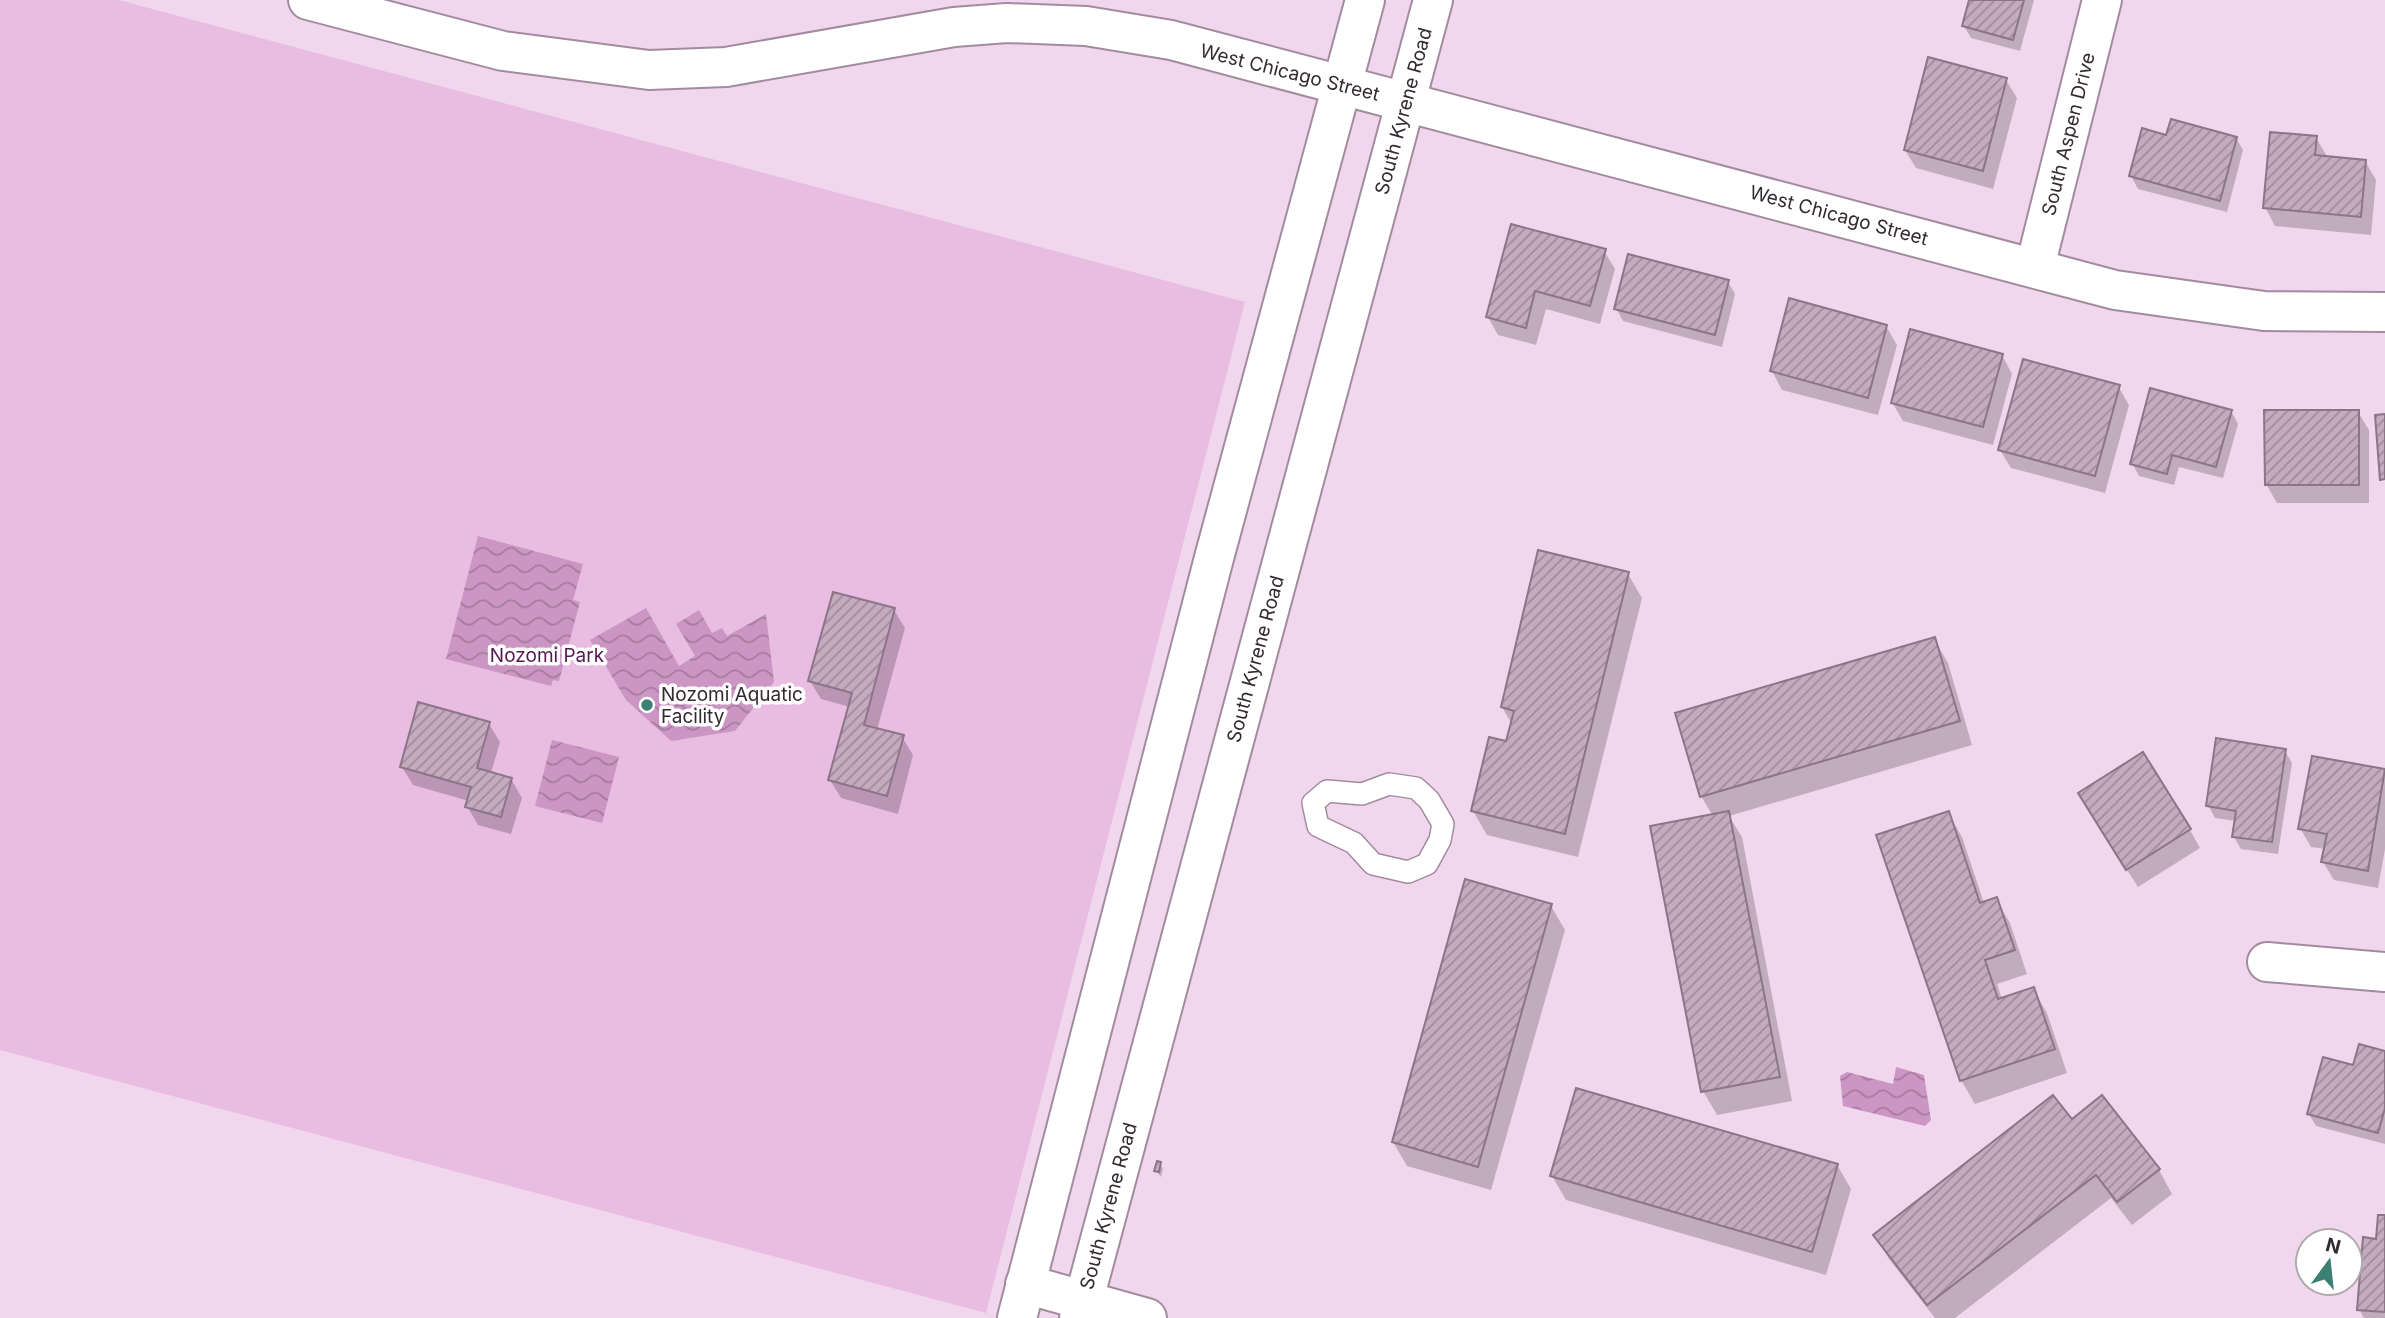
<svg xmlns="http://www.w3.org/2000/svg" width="2385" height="1318" viewBox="0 0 2385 1318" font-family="Inter,sans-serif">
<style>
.park{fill:#e9bce2}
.water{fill:url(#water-waves)}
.shadow{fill:#0003}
.building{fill:url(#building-hatch);stroke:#8d7589;stroke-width:2}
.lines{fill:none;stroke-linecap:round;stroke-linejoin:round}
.service-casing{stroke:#a38b9f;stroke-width:24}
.minor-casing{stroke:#a38b9f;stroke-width:42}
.tertiary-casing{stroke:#a38b9f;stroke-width:42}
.secondary-casing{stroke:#a38b9f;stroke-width:42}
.service{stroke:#fff;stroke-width:21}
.minor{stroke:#fff;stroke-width:38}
.tertiary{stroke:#fff;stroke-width:38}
.secondary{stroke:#fff;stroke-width:38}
.poi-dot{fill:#3b8075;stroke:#fff;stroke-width:2.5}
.labels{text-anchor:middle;stroke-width:7;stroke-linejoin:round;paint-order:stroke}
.street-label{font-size:19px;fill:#342a32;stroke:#fff}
.park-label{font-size:19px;fill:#561751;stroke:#fff}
.poi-label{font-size:19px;fill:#342a32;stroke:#fff;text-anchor:start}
</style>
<defs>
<pattern id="water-waves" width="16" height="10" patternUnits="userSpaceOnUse" patternTransform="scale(1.75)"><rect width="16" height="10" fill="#cb96c3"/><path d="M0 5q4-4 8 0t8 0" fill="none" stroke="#a67b9f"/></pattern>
<pattern id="building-hatch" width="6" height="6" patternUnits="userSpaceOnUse" patternTransform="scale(1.75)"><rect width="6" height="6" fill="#c4abc0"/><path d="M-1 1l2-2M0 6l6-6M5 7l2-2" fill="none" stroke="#a08b9d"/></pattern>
</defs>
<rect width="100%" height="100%" fill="#f1d7ed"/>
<polygon class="park" points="0,0 119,0 1245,302 986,1313 0,1050"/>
<g class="water">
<polygon points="478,536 583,564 573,600 580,602 559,681 553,680 551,686 446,659"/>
<polygon points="646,608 679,666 695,656 676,624 699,610 712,633 722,628 727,636 766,614 774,682 735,731 671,741 626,700 590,640"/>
<polygon points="552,740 619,757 602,823 535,806"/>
<polygon points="1896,1067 1924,1075 1931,1120 1925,1126 1843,1106 1840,1076 1847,1072 1893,1084"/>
</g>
<g class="shadow">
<polygon points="1971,0 2034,0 2020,51 1971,38 1964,26"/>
<polygon points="2006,80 2017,98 1993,189 1916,168 1905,150"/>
<polygon points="2167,137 2236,138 2243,150 2227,212 2138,189 2131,176"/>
<polygon points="2316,138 2327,156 2365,161 2376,180 2371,235 2275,226 2265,207"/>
<polygon points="1604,251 1615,269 1600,324 1546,309 1536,345 1498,335 1488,317"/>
<polygon points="1728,282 1735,294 1722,347 1623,321 1616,308"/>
<polygon points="1886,326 1897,345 1878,415 1782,390 1772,371"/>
<polygon points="2002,355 2012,374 1993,445 1903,421 1892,402"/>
<polygon points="2118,386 2129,405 2105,493 2011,468 2000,450"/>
<polygon points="2231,411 2238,424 2223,478 2179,467 2174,485 2139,476 2132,463"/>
<polygon points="2358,412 2369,430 2369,503 2277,503 2266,484"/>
<polygon points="1628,574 1642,598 1578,857 1487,835 1473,811 1508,743 1512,724 1502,707"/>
<polygon points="894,610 905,628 877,730 902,737 913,755 898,814 841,798 830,780 850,707 821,699 810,681"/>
<polygon points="1934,639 1948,663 1972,745 1729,816 1742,837 1792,1101 1717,1115 1703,1091 1713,816 1701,796"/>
<polygon points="489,724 500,742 491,773 511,779 522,798 511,834 478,825 467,806 469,801 413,785 402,767"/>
<polygon points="2285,751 2292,763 2278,854 2241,849 2234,837 2236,821 2215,818 2208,805"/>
<polygon points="2313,758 2385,771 2385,849 2378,888 2334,880 2323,862 2326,849 2311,847 2300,828"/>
<polygon points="2090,812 2190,830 2200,848 2138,887"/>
<polygon points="1948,813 1962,837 1984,903 1996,899 2010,923 2027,974 1997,984 2002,999 2033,989 2047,1013 2067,1073 1975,1104 1961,1080"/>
<polygon points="1551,906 1565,930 1491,1190 1407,1166 1393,1142"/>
<polygon points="2385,1053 2385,1144 2316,1126 2309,1114 2354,1067"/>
<polygon points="2071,1122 2159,1170 2172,1194 2132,1225 2111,1198 1955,1318 1935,1318 1889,1259 1875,1235"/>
<polygon points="1160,1163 1163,1169 1161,1177 1156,1171"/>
<polygon points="1837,1165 1851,1189 1826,1275 1566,1200 1552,1176"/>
<polygon points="2385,1217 2385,1318 2364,1318 2359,1309"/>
</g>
<g class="building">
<polygon points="1969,0 2024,0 2013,40 1962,26"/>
<polygon points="1928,57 2007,78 1983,171 1904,150"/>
<polygon points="2171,119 2237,137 2220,201 2129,176 2142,128 2166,135"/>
<polygon points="2270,132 2317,136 2315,155 2366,160 2361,217 2263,208"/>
<polygon points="1511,224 1606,249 1590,306 1535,291 1526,328 1486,317"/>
<polygon points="1628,254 1729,280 1715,335 1614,309"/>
<polygon points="1789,298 1887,325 1868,398 1770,371"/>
<polygon points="1910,329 2003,354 1983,427 1891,403"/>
<polygon points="2023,359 2120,385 2095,476 1998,450"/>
<polygon points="2150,388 2232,410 2216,467 2172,455 2167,474 2130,464"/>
<polygon points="2264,410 2359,410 2359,485 2265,485"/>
<polygon points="2385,414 2385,479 2380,480 2375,415"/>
<polygon points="1538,550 1629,572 1565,834 1471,811 1489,737 1506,741 1514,711 1501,707"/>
<polygon points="833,592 895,608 864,725 904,735 887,796 828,780 852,693 808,681"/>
<polygon points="1935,637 1960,721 1700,797 1675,713"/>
<polygon points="418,702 490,722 477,768 512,778 501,817 465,807 471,787 400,767"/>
<polygon points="2216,738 2286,749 2272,842 2232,837 2236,811 2206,806"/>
<polygon points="2143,752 2191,829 2126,870 2078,793"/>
<polygon points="2312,756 2385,769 2368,871 2321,862 2327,834 2298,829"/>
<polygon points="1729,811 1780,1077 1701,1092 1650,826"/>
<polygon points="1949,811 1980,903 1997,897 2015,950 1985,960 1998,999 2034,987 2055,1049 1960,1081 1876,835"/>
<polygon points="1465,879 1552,904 1478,1167 1392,1142"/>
<polygon points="2359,1044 2385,1051 2385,1108 2378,1133 2307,1114 2323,1057 2353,1065"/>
<polygon points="1576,1088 1838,1164 1812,1252 1550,1176"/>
<polygon points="2053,1095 2072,1119 2102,1095 2160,1169 2117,1202 2096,1175 1927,1305 1873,1235"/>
<polygon points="1157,1161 1161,1162 1159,1172 1154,1171"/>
<polygon points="2378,1215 2385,1215 2385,1312 2357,1310 2363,1237 2376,1239"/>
</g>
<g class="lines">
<g class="service-casing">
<polygon id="service" points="1389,784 1416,788 1429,800 1443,824 1440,840 1427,864 1408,872 1373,864 1354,843 1318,826 1313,803 1327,791 1362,794"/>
</g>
<g class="minor-casing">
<g id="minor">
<polyline points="2035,267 2102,0"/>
<polyline points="2267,962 2385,972"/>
</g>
</g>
<g class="tertiary-casing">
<g id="tertiary">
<polyline points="308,0 503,51 649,70 726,67 954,27 1007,23 1086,26 1171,40 2115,290 2264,311 2385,312"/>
<polyline points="1025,1284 1147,1318"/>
</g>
</g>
<g class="secondary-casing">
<g id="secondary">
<polyline points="1017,1318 1214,558 1365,0"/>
<polyline points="1079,1318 1433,0"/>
</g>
</g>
<use href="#service" class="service"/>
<use href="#minor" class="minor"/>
<use href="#tertiary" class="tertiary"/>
<use href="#secondary" class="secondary"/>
</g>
<circle class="poi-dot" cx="647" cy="705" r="7"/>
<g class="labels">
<g class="street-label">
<text transform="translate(1290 72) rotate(14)" y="7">West Chicago Street</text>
<text transform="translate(1403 111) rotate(-75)" y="7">South Kyrene Road</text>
<text transform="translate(2068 134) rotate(-76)" y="7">South Aspen Drive</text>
<text transform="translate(1839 215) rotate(15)" y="7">West Chicago Street</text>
<text transform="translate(1255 659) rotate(-75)" y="7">South Kyrene Road</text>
<text transform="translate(1108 1206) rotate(-75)" y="7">South Kyrene Road</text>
</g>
<g class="park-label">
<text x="547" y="662">Nozomi Park</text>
</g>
<g class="poi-label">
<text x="661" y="701">Nozomi Aquatic<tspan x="661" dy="22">Facility</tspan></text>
</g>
</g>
<g transform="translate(2329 1262) rotate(15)"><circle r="33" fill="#ffffff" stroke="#aeaaad" stroke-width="2"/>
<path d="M0-5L12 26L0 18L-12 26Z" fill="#3b8075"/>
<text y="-10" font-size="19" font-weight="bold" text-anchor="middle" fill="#342a32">N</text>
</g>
</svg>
